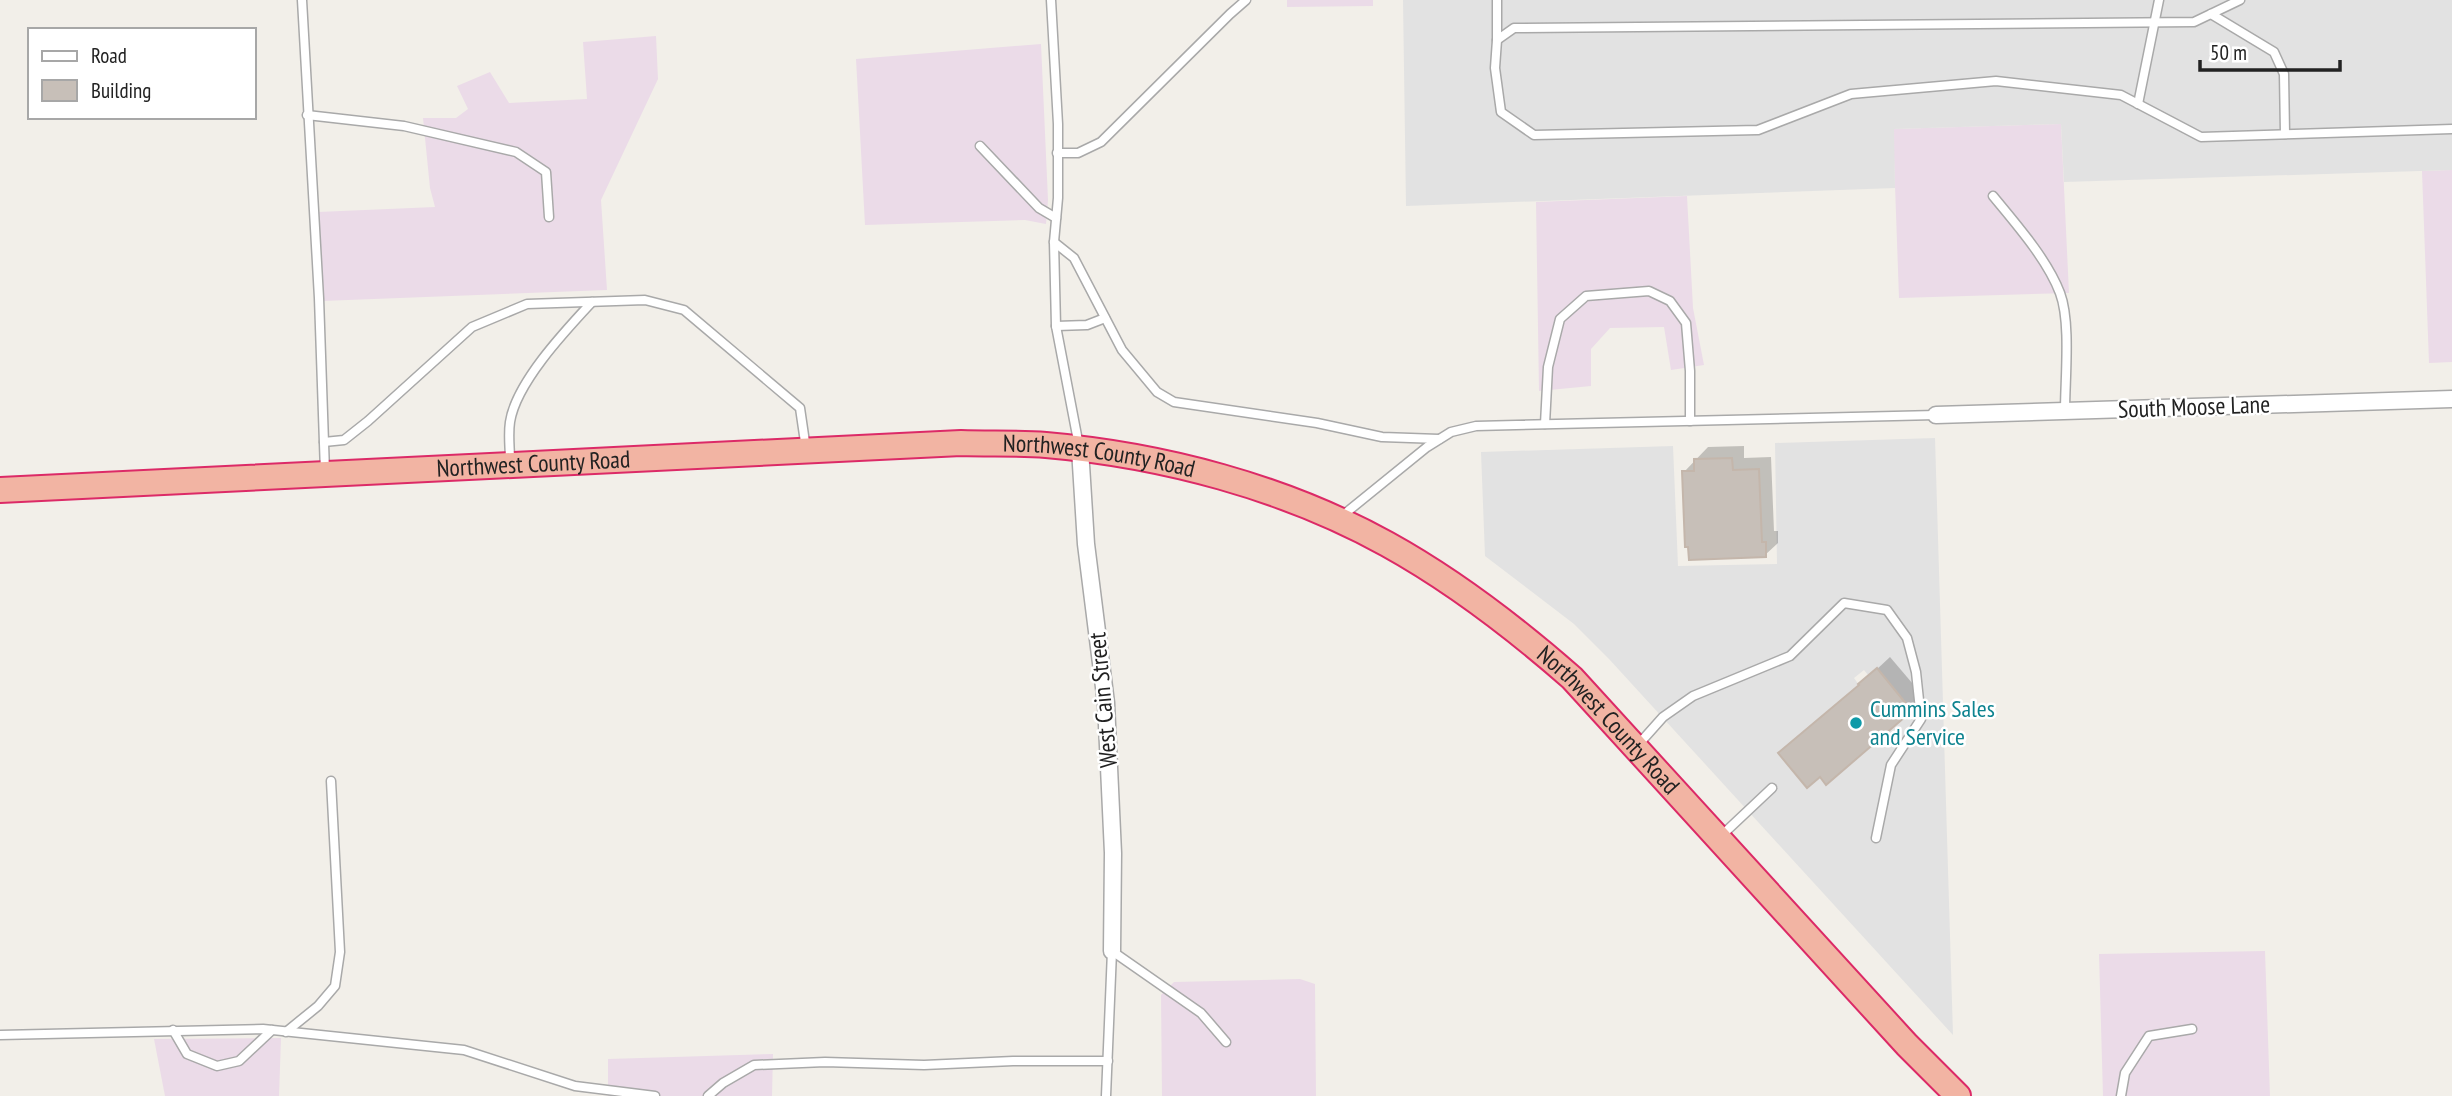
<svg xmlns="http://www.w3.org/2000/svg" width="2452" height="1096" viewBox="0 0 2452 1096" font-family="'PT Sans Narrow',sans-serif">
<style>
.industrial{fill:#ebdbe8}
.parking{fill:#e2e2e2;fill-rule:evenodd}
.shadow{fill:#0003}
.building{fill:#c7bfb8;stroke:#c4b6ab;stroke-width:2}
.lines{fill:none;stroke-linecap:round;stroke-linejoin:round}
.service-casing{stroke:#a9a9a9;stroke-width:11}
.minor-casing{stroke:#a9a9a9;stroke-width:19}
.trunk-casing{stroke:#dc2a67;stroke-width:28}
.service{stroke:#fff;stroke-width:8}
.minor{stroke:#fff;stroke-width:16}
.trunk{stroke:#f2b4a3;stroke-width:24}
.culture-dot{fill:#0f9aa8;stroke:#fff;stroke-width:2.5}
.labels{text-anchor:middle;stroke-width:5;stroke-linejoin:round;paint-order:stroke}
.street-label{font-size:24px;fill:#222;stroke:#fff}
.culture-label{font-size:24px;fill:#0d838f;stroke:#fff;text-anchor:start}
</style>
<rect width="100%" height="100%" fill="#f2efe9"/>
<g class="industrial">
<polygon points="1287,0 1373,0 1373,6 1287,7"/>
<polygon points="656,36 658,79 601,200 607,290 322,301 318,212 435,207 430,188 423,118 456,118 468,109 457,86 490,72 509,103 587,99 583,42"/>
<polygon points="1041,44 1048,200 1046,224 1025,220 865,225 856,59"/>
<polygon points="2061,124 2069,293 1899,298 1893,129"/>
<polygon points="2452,170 2452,362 2429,363 2422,171"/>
<polygon points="1687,196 1693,308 1704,365 1671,370 1664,327 1610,328 1591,349 1591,386 1539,391 1536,202"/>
<polygon points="2265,951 2270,1096 2103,1096 2099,954"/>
<polygon points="1300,979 1315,984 1316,1096 1162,1096 1161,995 1174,982"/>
<polygon points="281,1038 279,1096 165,1096 154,1039"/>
<polygon points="773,1054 772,1096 608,1096 608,1059"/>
</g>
<g class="parking">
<polygon points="1403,0 2452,0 2452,170 2064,182 2061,124 1894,129 1895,188 1406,206"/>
<path d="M 1935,438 L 1953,1035 L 1609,659 L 1574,624 L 1485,556 L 1481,452 L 1673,446 L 1678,566 L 1777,564 L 1775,443 ZM 1877,668 L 1912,710 L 1827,785 L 1820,777 L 1859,685 L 1854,678 L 1864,670 L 1868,675 Z"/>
</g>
<g class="shadow">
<polygon points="1744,446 1744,458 1771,457 1774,531 1778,531 1778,543 1765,555 1684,472 1708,447"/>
<polygon points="1890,657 1924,697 1827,783 1861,684"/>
</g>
<g class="building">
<polygon points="1732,458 1733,470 1759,469 1762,542 1766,542 1766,557 1689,560 1688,547 1685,547 1682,471 1694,471 1694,459"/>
<polygon points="1877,668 1912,711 1826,785 1820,777 1807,788 1778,753 1859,685 1858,684"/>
</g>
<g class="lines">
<g class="service-casing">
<g id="service">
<polyline points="302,0 319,298 325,472"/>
<polyline points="1051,0 1058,124 1058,198 1054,242 1056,326 1079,446"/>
<polyline points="2240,0 2194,22 1514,28 1497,40 1495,68 1501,112 1534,135 1758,130 1851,94 1996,81 2121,95 2201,137 2452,129"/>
<polyline points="2211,14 2274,52 2284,74 2285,134"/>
<polyline points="1497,40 1497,0"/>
<polyline points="2138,104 2159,0"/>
<polyline points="307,115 404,126 516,152 546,172 549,217"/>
<polyline points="980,146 1039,208 1056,218"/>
<polyline points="1057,153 1078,153 1101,142 1230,14 1246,0"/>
<path d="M 1993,196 C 2016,224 2047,259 2060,293 C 2071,322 2065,379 2065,411"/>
<polyline points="1054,242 1074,258 1122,350 1157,392 1174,402 1317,423 1382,437 1439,439"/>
<polyline points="1056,326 1087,325 1105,318"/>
<polyline points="1545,424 1548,367 1560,319 1586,296 1649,291 1670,301 1686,323 1690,371 1690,421"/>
<polyline points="324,442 344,440 368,421 472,327 527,304 645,300 684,310 800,408 806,449"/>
<path d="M 510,461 C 510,448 508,435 510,422 C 516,383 565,331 592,302"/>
<polyline points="1342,516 1427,447 1451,432 1476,426 1936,415"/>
<polyline points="1638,745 1663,717 1693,696 1790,656 1844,603 1887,610 1907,638 1916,672 1921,719 1891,765 1876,838"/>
<polyline points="1721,836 1772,788"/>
<polyline points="1112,951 1201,1013 1226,1042"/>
<polyline points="173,1030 187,1054 217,1066 239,1061 272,1030"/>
<polyline points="286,1032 318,1006 335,986 340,952 331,781"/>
<polyline points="0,1035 263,1029 464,1050 575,1086 655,1096"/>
<polyline points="708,1096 723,1083 754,1065 825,1062 924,1065 1013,1061 1108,1061"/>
<polyline points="1106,1096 1112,951"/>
<polyline points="2121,1096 2125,1073 2149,1036 2192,1029"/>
</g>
</g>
<g class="minor-casing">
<g id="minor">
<polyline points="1936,415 2452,399"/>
<polyline points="1080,449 1086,544 1106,703 1113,853 1112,951"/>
</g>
</g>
<g class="trunk-casing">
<g id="trunk">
<path id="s1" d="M 0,490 L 961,443 C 989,444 1018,443 1046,445 C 1162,455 1284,487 1387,544 C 1454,581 1515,628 1572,678 L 1907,1045 L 1958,1096"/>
</g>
</g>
<use href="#service" class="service"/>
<use href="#minor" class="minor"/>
<use href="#trunk" class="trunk"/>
</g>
<circle class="culture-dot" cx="1856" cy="723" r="7"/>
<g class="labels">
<g class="street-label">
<text transform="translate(2194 407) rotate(-2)" y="8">South Moose Lane</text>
<text dy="8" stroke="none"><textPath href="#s1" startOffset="1101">Northwest County Road</textPath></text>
<text dy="8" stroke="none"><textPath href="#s1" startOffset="534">Northwest County Road</textPath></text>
<text transform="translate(1103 700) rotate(-95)" y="8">West Cain Street</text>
<text dy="8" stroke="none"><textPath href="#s1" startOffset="1689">Northwest County Road</textPath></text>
</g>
<g class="culture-label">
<text x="1870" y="717">Cummins Sales<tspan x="1870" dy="28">and Service</tspan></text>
</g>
</g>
<rect x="28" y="28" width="228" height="91" fill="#ffffff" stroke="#a7a7a7" stroke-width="2"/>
<rect x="42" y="51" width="35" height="10" fill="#ffffff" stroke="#a7a7a7" stroke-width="2"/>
<text x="91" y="63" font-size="21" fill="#222222">Road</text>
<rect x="42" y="80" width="35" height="21" fill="#c7bfb8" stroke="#a7a7a7" stroke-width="2"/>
<text x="91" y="98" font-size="21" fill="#222222">Building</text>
<path d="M2200 60v10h140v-10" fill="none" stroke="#222222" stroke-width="3.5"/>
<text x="2210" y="60" font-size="21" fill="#222222" stroke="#ffffff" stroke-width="5" paint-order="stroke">50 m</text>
</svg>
